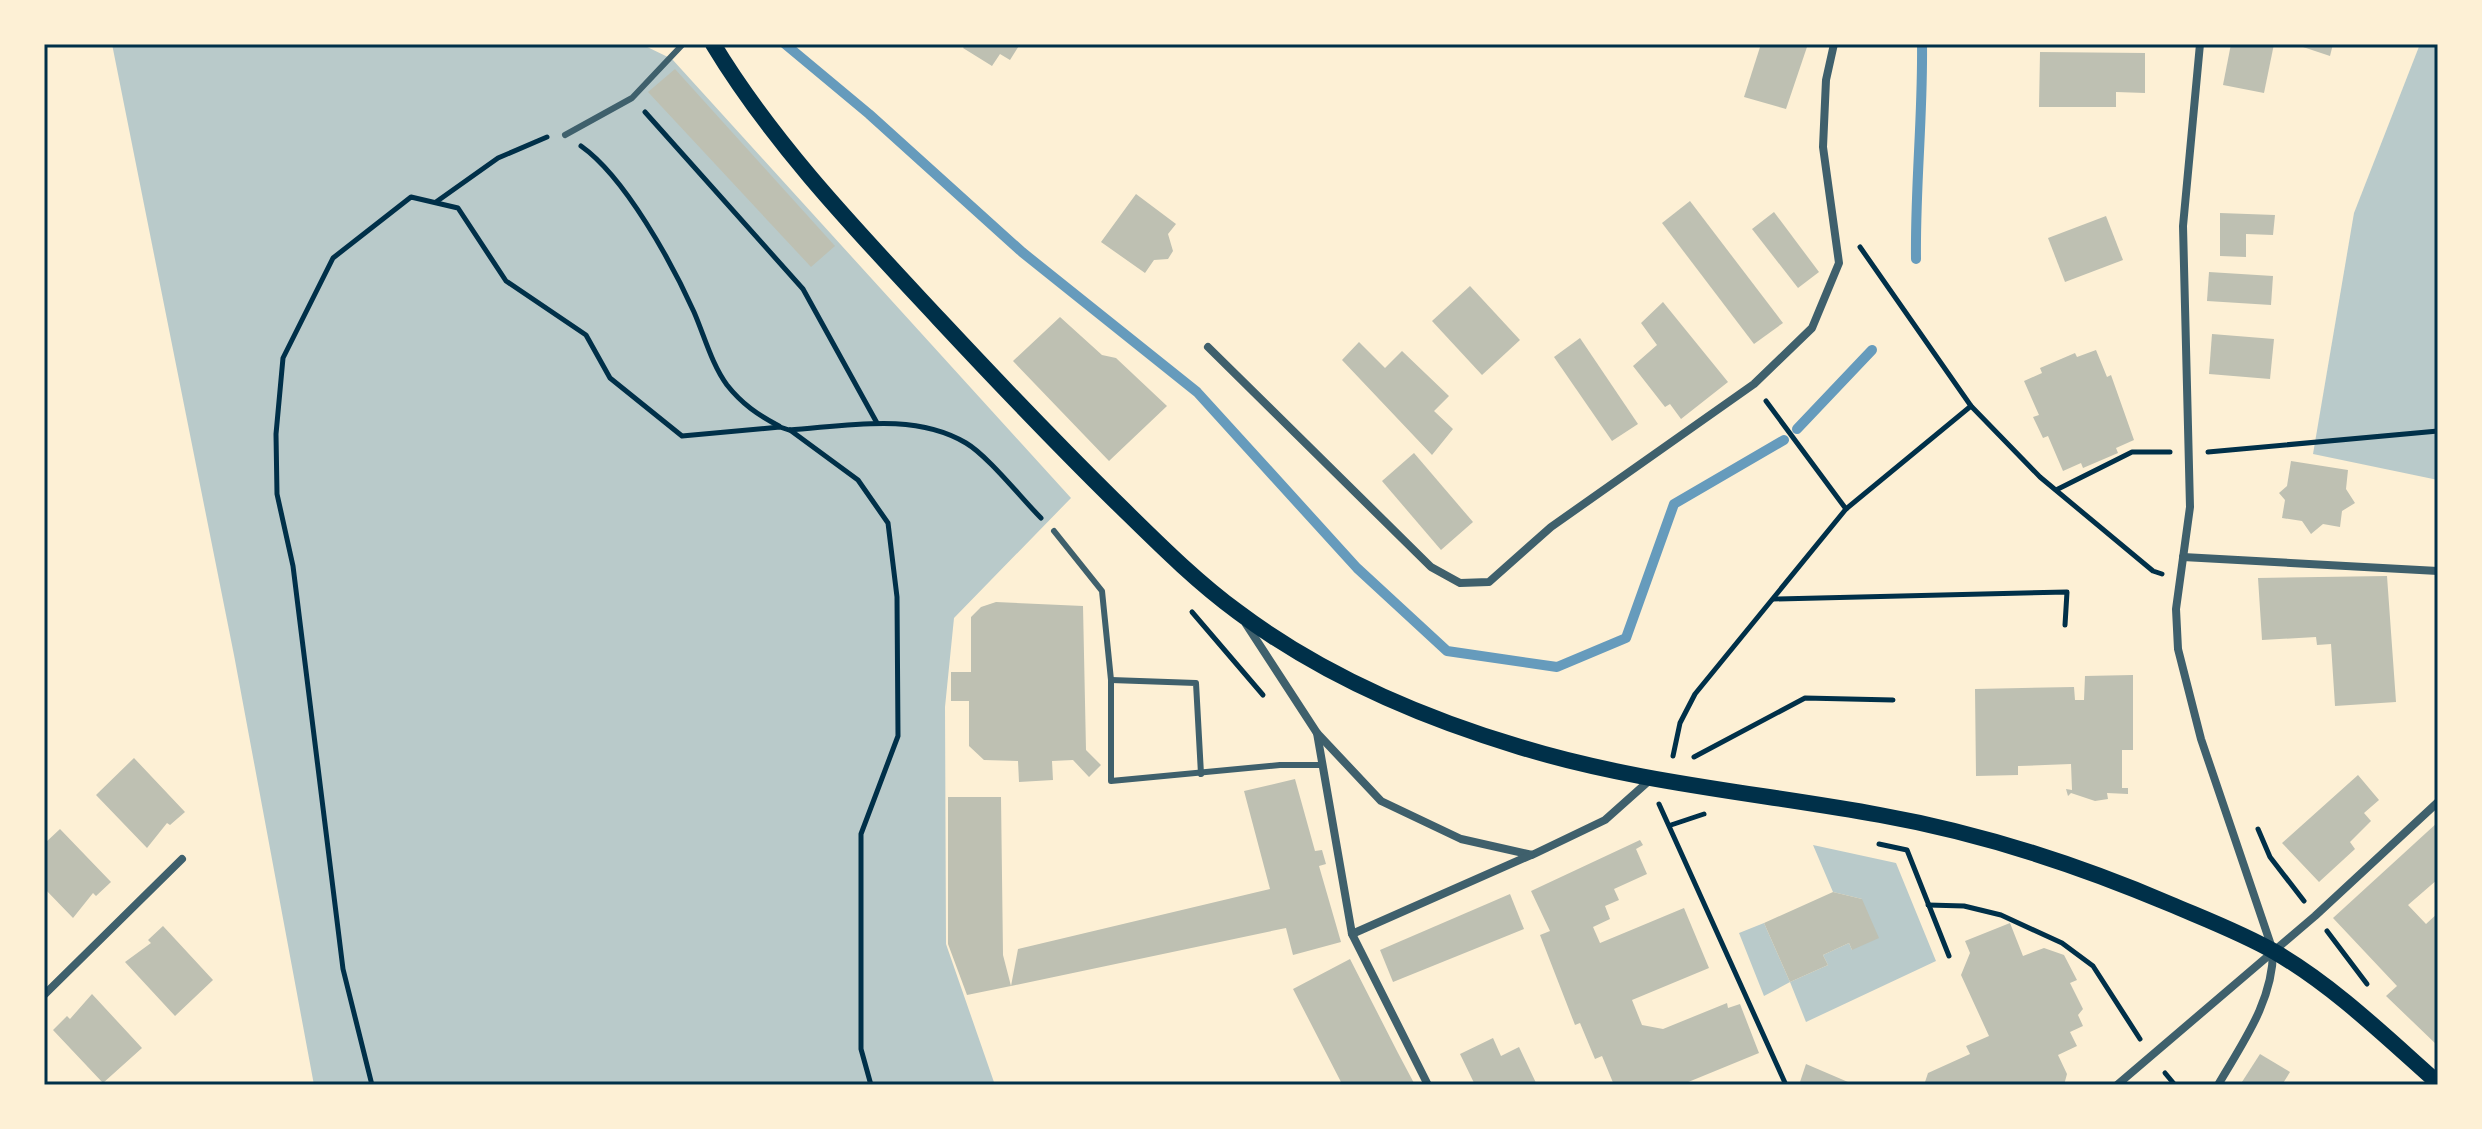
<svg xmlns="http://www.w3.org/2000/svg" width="2482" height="1129" viewBox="0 0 2482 1129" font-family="Mulish,sans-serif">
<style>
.green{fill:#b9caca}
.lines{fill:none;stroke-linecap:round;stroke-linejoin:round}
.stream{stroke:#669bbc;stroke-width:10}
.building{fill:#bec0b2}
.path{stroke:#003049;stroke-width:5}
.service{stroke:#3f606c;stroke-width:6}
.minor{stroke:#3f606c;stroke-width:8}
.secondary{stroke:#003049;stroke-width:16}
.neatline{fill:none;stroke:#003049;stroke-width:3}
</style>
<rect width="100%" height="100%" fill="#fdf0d5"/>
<g class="green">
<polygon points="112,44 641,44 672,59 1071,498 954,618 945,707 946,944 995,1085 314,1085 234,655"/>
<polygon points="2420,44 2438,44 2438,480 2313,454 2354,213"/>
<polygon points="1813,845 1896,863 1936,961 1806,1022 1790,982 1764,996 1739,933 1764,923 1790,982 1828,965 1823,955 1849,943 1852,950 1862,899 1833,892"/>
</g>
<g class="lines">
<g class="stream">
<polyline points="785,44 869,114 1022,252 1197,392 1357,568 1447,651 1557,667 1626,638 1674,504 1784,440"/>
<path d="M 1916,259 C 1915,187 1923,116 1922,44"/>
<polyline points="1797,429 1872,350"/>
</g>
</g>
<g class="building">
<polygon points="966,44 1020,44 1010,60 1000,54 992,66 963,48"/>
<polygon points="1761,44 1808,44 1786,109 1744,97"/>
<polygon points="2231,44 2274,44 2264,93 2223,85"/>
<polygon points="2294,44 2333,44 2330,56"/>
<polygon points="2040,52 2145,53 2145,93 2116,92 2116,107 2039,107"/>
<polygon points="675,69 835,246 811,267 648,92"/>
<polygon points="1136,194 1176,224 1168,234 1173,251 1168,259 1154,260 1145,273 1101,242"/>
<polygon points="1690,201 1783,323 1754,344 1662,223"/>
<polygon points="1774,212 1819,272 1798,288 1752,229"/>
<polygon points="2220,213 2275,215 2273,235 2246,234 2246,257 2220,256"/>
<polygon points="2106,216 2123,260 2065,282 2048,238"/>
<polygon points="2209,272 2273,276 2271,305 2207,301"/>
<polygon points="1470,286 1520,340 1482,375 1432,321"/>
<polygon points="1663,302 1728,382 1681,419 1670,404 1665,407 1633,366 1657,345 1641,323"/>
<polygon points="1060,317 1102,355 1116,358 1167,406 1109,461 1013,361"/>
<polygon points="2212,334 2274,339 2270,379 2209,374"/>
<polygon points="1580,338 1638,424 1612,441 1554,357"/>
<polygon points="1359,342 1385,368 1402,351 1449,396 1434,411 1453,429 1432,455 1342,360"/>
<polygon points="2096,350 2107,377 2111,375 2134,440 2116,448 2118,453 2083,468 2081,463 2063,471 2048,436 2043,438 2033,417 2039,415 2024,381 2042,373 2040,368 2075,353 2077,357"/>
<polygon points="1414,453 1473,522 1441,550 1382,481"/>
<polygon points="2291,461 2348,470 2346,489 2355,503 2342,511 2340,527 2323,524 2311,534 2302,521 2282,518 2285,500 2279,493 2287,486"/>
<polygon points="2387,576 2396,702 2335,706 2331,644 2317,645 2316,637 2262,640 2258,578"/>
<polygon points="996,602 1083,606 1086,750 1101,765 1089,777 1073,760 1052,761 1053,780 1019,782 1018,761 984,760 969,746 969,701 951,701 951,672 971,672 971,617 981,607"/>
<polygon points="2133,675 2133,750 2122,750 2122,788 2128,788 2128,794 2107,793 2108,799 2095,801 2071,793 2068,796 2066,789 2072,790 2071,764 2018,766 2018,775 1976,776 1975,689 2074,687 2075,700 2084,700 2085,676"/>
<polygon points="134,758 185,812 170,825 167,823 147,848 96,795"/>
<polygon points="2358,775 2379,800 2364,813 2371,821 2350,842 2355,849 2319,882 2282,843"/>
<polygon points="1295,779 1315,851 1322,850 1326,864 1319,866 1341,942 1293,955 1286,928 1011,986 1018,949 1270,889 1244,791"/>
<polygon points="948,797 1001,797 1003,955 1011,986 967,995 948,944"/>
<polygon points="2438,822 2438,879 2408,905 2426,924 2438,913 2438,1046 2386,996 2397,986 2333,918"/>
<polygon points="60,829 111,882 96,896 93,893 73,918 44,888 44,844"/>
<polygon points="1640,840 1643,845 1636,849 1647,874 1614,889 1619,900 1605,906 1610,919 1593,927 1600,943 1684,908 1709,968 1632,1000 1642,1025 1663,1029 1727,1003 1728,1008 1740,1004 1759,1053 1681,1085 1614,1085 1602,1056 1595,1059 1580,1023 1575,1025 1540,935 1550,931 1531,891"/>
<polygon points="1833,892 1862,899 1879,938 1852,950 1849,943 1823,955 1828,965 1790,982 1764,923"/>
<polygon points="1510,894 1524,929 1393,982 1380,950"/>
<polygon points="2010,923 2023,956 2044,948 2064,955 2077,980 2070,983 2083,1009 2078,1015 2083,1026 2070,1032 2077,1046 2058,1055 2067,1074 2064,1085 1924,1085 1928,1073 1970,1054 1966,1046 1989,1036 1961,975 1970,953 1965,941"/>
<polygon points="163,926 213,980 175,1016 125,962 151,943 148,940"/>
<polygon points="1350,959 1398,1053 1415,1085 1341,1082 1293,989"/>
<polygon points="92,994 142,1048 103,1083 53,1030 67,1016 70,1019"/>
<polygon points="1493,1038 1501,1056 1519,1047 1537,1085 1475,1085 1460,1054"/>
<polygon points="2260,1054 2290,1072 2282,1085 2240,1085"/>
<polygon points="1806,1064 1855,1085 1799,1085"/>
</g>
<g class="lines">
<g class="path">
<polyline points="645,112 803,289 877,423"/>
<path d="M 581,146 C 625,177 672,263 694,312 C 704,335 712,365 727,385 C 742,404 758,415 779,426"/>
<polyline points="436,202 498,158 547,137"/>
<polyline points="1860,247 1971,406 2040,477 2153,571 2162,574"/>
<polyline points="1766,401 1846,509"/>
<polyline points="790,430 858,480 888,523 897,597 898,736 861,834 861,1049 871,1085"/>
<polyline points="2208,452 2438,431"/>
<polyline points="2056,490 2132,452 2170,452"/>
<polyline points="1773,599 2067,592 2065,625"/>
<polyline points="1192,612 1263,695"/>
<polyline points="1673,756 1680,723 1695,694 1846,509 1971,406"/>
<polyline points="1694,757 1805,698 1893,700"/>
<polyline points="1659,804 1786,1085"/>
<polyline points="1671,825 1704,814"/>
<polyline points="2258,829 2270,857 2304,901"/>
<polyline points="1879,844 1907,850 1949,956"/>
<polyline points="1928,905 1964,906 2001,915 2062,943 2093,966 2140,1039"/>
<polyline points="2327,931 2367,984"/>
<polyline points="2165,1073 2175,1085"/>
<path d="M 372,1085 L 343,969 L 293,566 L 277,494 L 276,434 L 283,358 L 333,258 L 411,197 L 458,208 L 506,281 L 586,335 L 610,378 L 682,436 L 780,427 L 789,430 C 847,426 914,412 966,443 C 988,456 1021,498 1041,518"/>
</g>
<g class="service">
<polyline points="565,135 632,98 683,44"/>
<polyline points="1054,531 1102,591 1111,680 1111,781 1280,765 1321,765"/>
<polyline points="1111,680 1196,683 1201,774"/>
</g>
<g class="minor">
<path d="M 2200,44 L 2183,226 L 2190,507 L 2176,609 L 2178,649 L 2201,739 L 2273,951 C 2273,1001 2243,1042 2218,1085"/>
<polyline points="1208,347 1431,567 1460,583 1489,582 1551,527 1754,384 1812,328 1839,263 1823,147 1826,80 1834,44"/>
<polyline points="2183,557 2438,571"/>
<polyline points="1246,624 1317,733 1352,934 1428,1085"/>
<polyline points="1317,733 1381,801 1461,839 1532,855 1605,820 1651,779"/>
<polyline points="1352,934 1531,855"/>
<polyline points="44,995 182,859"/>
<polyline points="2117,1085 2315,916 2438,802"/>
</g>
<path class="secondary" d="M 713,44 C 774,145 859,233 939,319 C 996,380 1054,441 1114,500 C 1154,539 1193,579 1238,612 C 1322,675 1420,717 1520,747 C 1637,783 1760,793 1880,815 C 1981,833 2076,864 2170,904 C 2205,919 2242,933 2275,952 C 2335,987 2386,1037 2438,1083"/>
</g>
<rect width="2482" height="1129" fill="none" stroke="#fdf0d5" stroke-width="92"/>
<rect x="46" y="46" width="2390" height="1037" class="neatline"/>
</svg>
